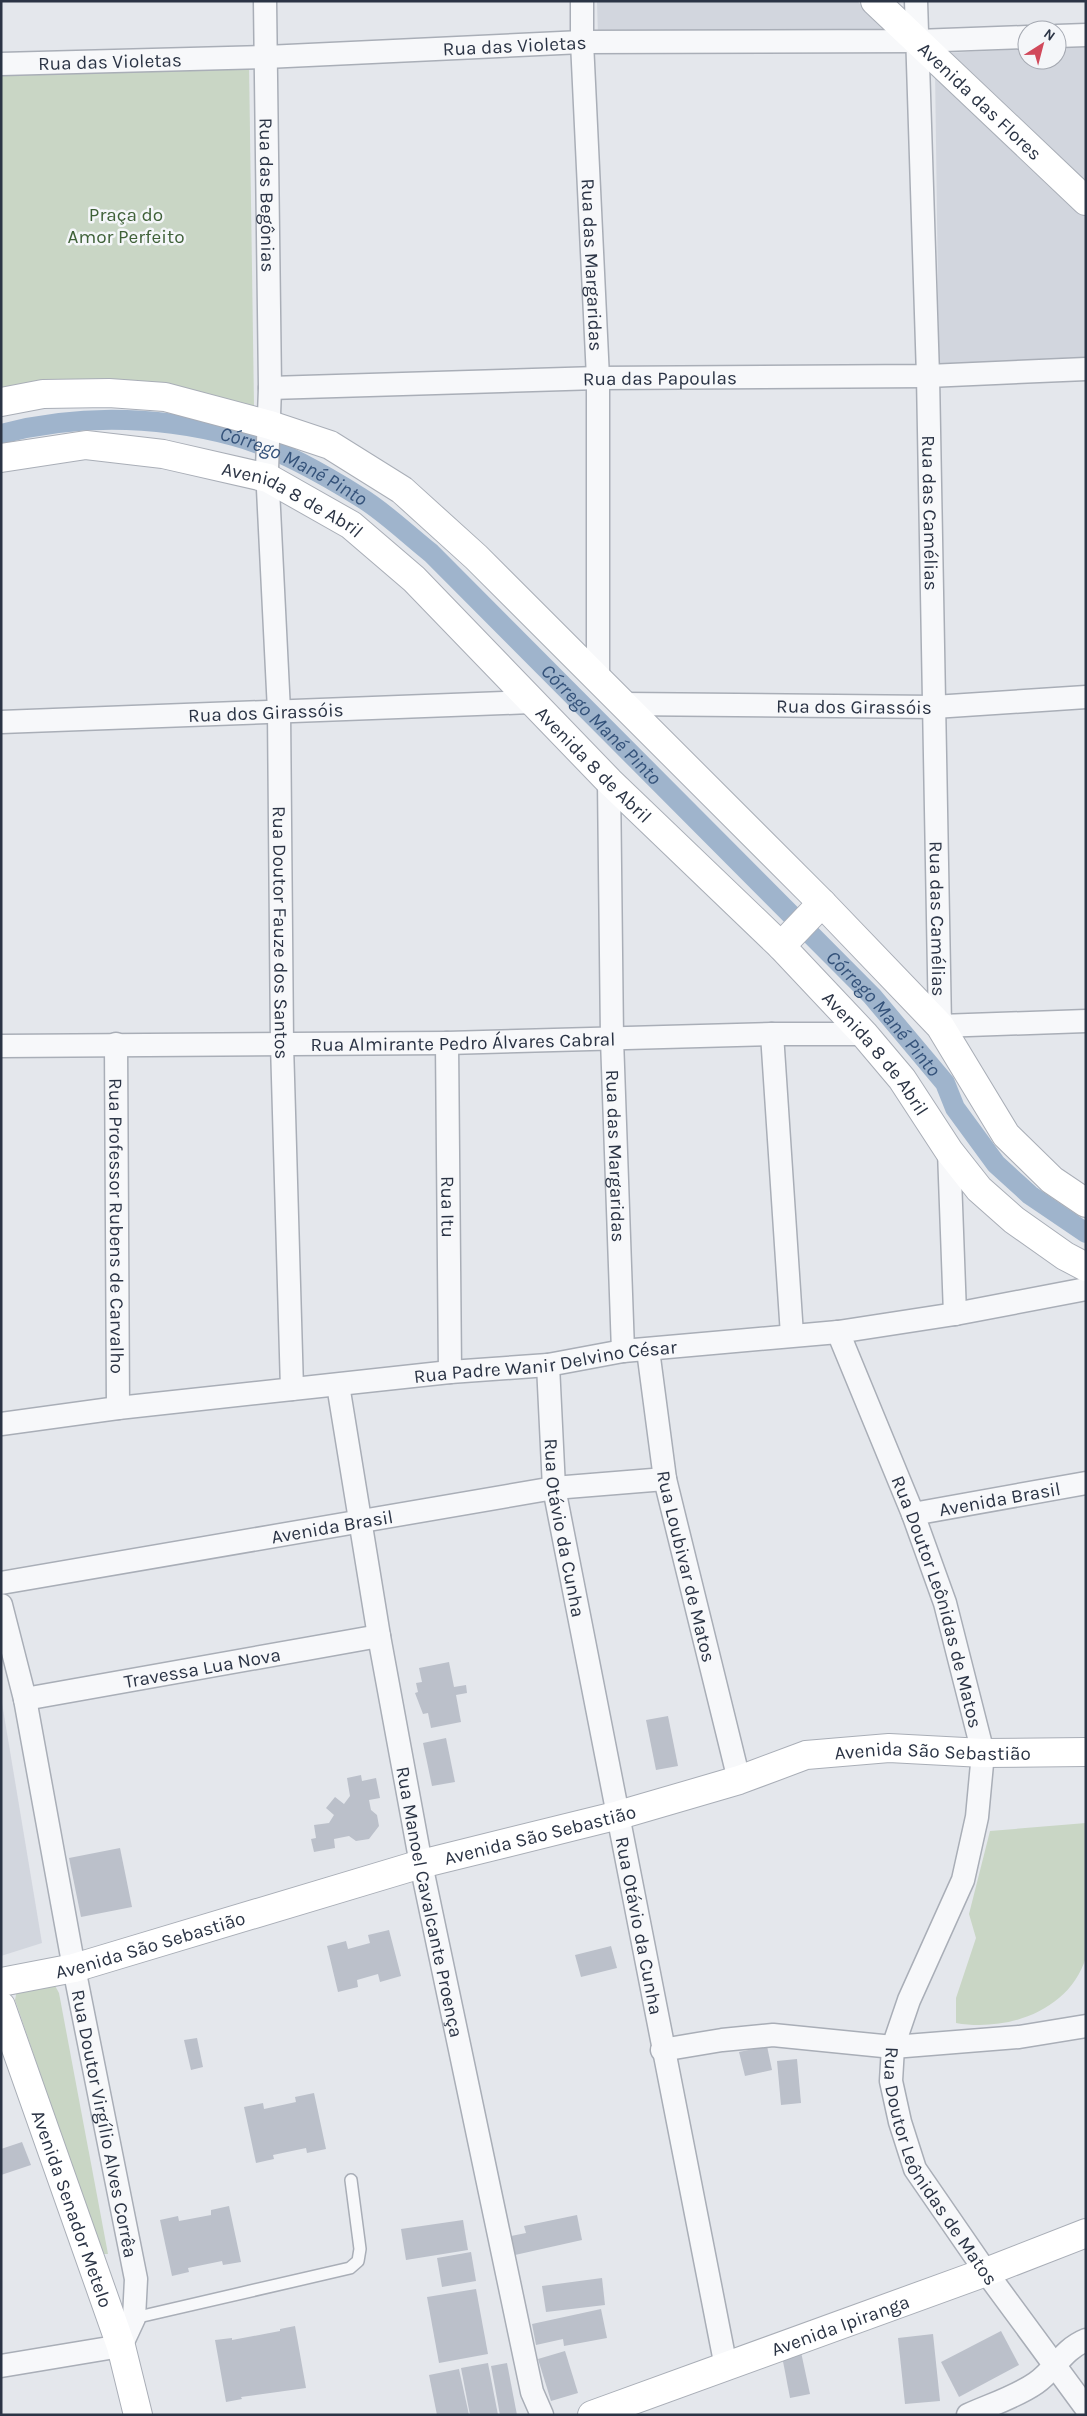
<svg xmlns="http://www.w3.org/2000/svg" width="1087" height="2416" viewBox="0 0 1087 2416" font-family="Karla,sans-serif">
<style>
.built{fill:#d2d6de}
.green{fill:#c9d6c5}
.lines{fill:none;stroke-linecap:round;stroke-linejoin:round}
.canal{stroke:#9fb4cc;stroke-width:20}
.building{fill:#bbc0ca}
.lane-casing{stroke:#a9aeb7;stroke-width:14}
.street-casing{stroke:#a9aeb7;stroke-width:25}
.secondary-casing{stroke:#a9aeb7;stroke-width:30}
.lane{stroke:#f7f8fa;stroke-width:11}
.street{stroke:#f7f8fa;stroke-width:22}
.secondary{stroke:#fff;stroke-width:28}
.labels{text-anchor:middle;stroke-width:5;stroke-linejoin:round;paint-order:stroke}
.street-label{font-size:19px;fill:#2b3445;stroke:#f4f6f9}
.park-label{font-size:19px;fill:#3f6138;stroke:#f4f6f9}
.water-label{font-size:20px;font-style:italic;fill:#34527a;stroke:#f4f6f9}
</style>
<rect width="100%" height="100%" fill="#e4e7ec"/>
<g class="built">
<polygon points="597,1 857,1 886,29 598,37"/>
<polygon points="1086,47 1086,184 946,53 1027,49 1027,60 1057,60 1057,48"/>
<polygon points="935,69 1086,210 1086,362 939,365"/>
<polygon points="1,1697 42,1943 1,1956"/>
</g>
<g class="green">
<polygon points="249,64 254,406 251,412 1,394 1,67"/>
<path d="M 1086,1823 L 1086,1957 C 1070,2011 1007,2032 956,2023 L 956,1998 L 976,1938 L 969,1914 L 990,1831 Z"/>
<polygon points="53,1982 59,1993 108,2254 102,2254 15,2000 17,1990"/>
</g>
<g class="lines">
<path class="canal" id="s1" d="M 1,434 C 78,414 157,416 234,436 C 273,446 325,475 360,497 C 385,512 408,535 431,553 L 872,996 L 945,1083 L 955,1108 L 996,1164 L 1030,1195 L 1086,1233"/>
</g>
<g class="building">
<polygon points="449,1662 454,1687 466,1685 467,1693 456,1695 461,1722 431,1728 428,1713 423,1714 415,1693 418,1692 416,1683 422,1682 419,1668"/>
<polygon points="668,1716 678,1766 656,1770 646,1720"/>
<polygon points="446,1738 455,1782 432,1786 423,1743"/>
<polygon points="361,1775 362,1781 376,1778 380,1798 369,1800 371,1810 377,1815 379,1826 369,1839 356,1841 349,1836 334,1839 335,1848 314,1852 311,1839 316,1838 314,1825 329,1823 334,1815 326,1808 335,1797 344,1804 350,1796 347,1778"/>
<polygon points="120,1848 132,1907 81,1917 69,1858"/>
<polygon points="389,1930 401,1976 380,1982 378,1974 357,1980 358,1987 338,1992 327,1946 346,1941 348,1949 370,1943 368,1935"/>
<polygon points="611,1946 617,1968 581,1977 575,1955"/>
<polygon points="197,2038 203,2067 191,2070 184,2040"/>
<polygon points="767,2046 772,2070 745,2076 739,2052"/>
<polygon points="797,2059 801,2103 781,2105 777,2061"/>
<polygon points="314,2093 326,2149 307,2153 306,2148 273,2155 274,2159 256,2163 244,2107 263,2103 264,2109 296,2102 295,2097"/>
<polygon points="22,2142 31,2165 1,2175 1,2149"/>
<polygon points="229,2206 241,2262 223,2265 222,2261 188,2268 189,2272 172,2276 160,2220 178,2216 179,2221 211,2215 211,2210"/>
<polygon points="577,2215 582,2240 515,2255 511,2236 526,2233 524,2226"/>
<polygon points="463,2220 468,2250 406,2260 401,2229"/>
<polygon points="471,2252 476,2281 442,2287 437,2258"/>
<polygon points="602,2278 605,2305 546,2312 542,2286"/>
<polygon points="476,2289 488,2354 439,2363 427,2297"/>
<polygon points="601,2309 607,2338 564,2346 563,2339 536,2345 532,2324"/>
<polygon points="295,2326 306,2388 241,2397 242,2399 226,2402 215,2340 232,2338 232,2340 280,2331 280,2329"/>
<polygon points="1001,2331 1019,2365 959,2397 941,2362"/>
<polygon points="933,2334 940,2401 905,2404 898,2338"/>
<polygon points="565,2351 578,2393 551,2401 538,2359"/>
<polygon points="801,2352 810,2394 790,2398 782,2356"/>
<polygon points="488,2363 498,2415 470,2415 461,2368"/>
<polygon points="507,2363 517,2415 500,2415 491,2366"/>
<polygon points="459,2369 469,2415 437,2415 429,2375"/>
</g>
<g class="lines">
<g class="lane-casing">
<polyline id="lane" points="134,2318 350,2268 358,2261 360,2249 351,2180"/>
</g>
<g class="street-casing">
<g id="street">
<path id="s2" d="M 265,1 L 270,388 L 267,469 L 279,711 L 282,1044 L 292,1389"/>
<path id="s3" d="M 582,1 L 582,42 L 598,378 L 598,679"/>
<path id="s4" d="M 916,1 L 928,376 L 940,1026 L 1086,1021"/>
<polyline points="1057,36 1086,35"/>
<path id="s5" d="M 1,64 L 266,57 L 582,42 L 917,41 L 1027,37"/>
<path id="s6" d="M 270,388 L 598,378 L 928,376 L 1086,369"/>
<path id="s7" d="M 623,704 L 934,707 L 1086,697"/>
<path id="s8" d="M 1,722 L 531,702"/>
<path id="s9" d="M 609,781 L 612,1039 L 623,1351"/>
<polyline points="772,1034 792,1335"/>
<path id="s10" d="M 447,1043 L 450,1372"/>
<path id="s11" d="M 116,1044 L 118,1408"/>
<path id="s12" d="M 1,1046 L 447,1043 L 772,1034 L 864,1034"/>
<polyline points="949,1151 955,1314"/>
<path id="s13" d="M 838,1332 L 913,1514 L 945,1603 L 983,1753 L 977,1817 L 963,1880 L 909,2000 L 893,2047 L 891,2081 L 900,2122 L 915,2169 L 986,2272 L 1086,2408"/>
<path id="s14" d="M 648,1350 L 665,1479 L 739,1780"/>
<path id="s15" d="M 548,1365 L 554,1488 L 726,2367"/>
<path id="s16" d="M 338,1385 L 379,1636 L 421,1864 L 532,2392 L 542,2415"/>
<path id="s17" d="M 1,1424 L 118,1408 L 450,1372 L 548,1365 L 623,1351 L 838,1332 L 955,1314 L 1086,1289"/>
<path id="s18" d="M 913,1514 L 1086,1483"/>
<path id="s19" d="M 1,1583 L 554,1488 L 665,1479"/>
<path id="s20" d="M 1,1605 L 25,1699 L 74,1968 L 136,2279 L 134,2318 L 121,2346 L 1,2366"/>
<path id="s21" d="M 25,1699 L 379,1636"/>
<polyline points="662,2050 722,2040 773,2035 893,2047 1019,2037 1086,2026"/>
<path d="M 968,2415 C 990,2405 1016,2397 1036,2383 C 1055,2370 1062,2350 1086,2340"/>
</g>
</g>
<g class="secondary-casing">
<g id="secondary">
<path id="s22" d="M 875,1 L 1086,201"/>
<polyline points="1,402 43,394 109,393 165,397 270,425 330,445 402,490 476,557 822,903 940,1026 1006,1135 1052,1180 1086,1203"/>
<path id="s23" d="M 1,458 L 86,445 L 163,454 L 268,478 L 351,525 L 414,579 L 609,781 L 781,946 L 864,1034 L 902,1079 L 949,1151 L 979,1189 L 1014,1220 L 1065,1256 L 1086,1267"/>
<polyline points="781,946 822,903"/>
<path id="s24" d="M 1,1982 L 74,1968 L 421,1864 L 619,1815 L 739,1780 L 806,1755 L 889,1748 L 983,1753 L 1086,1752"/>
<path id="s25" d="M 1,2006 L 121,2346 L 138,2415"/>
<path id="s26" d="M 592,2415 L 986,2272 L 1086,2233"/>
</g>
</g>
<use href="#lane" class="lane"/>
<use href="#street" class="street"/>
<use href="#secondary" class="secondary"/>
</g>
<g class="labels">
<g class="street-label">
<text dy="7" stroke="none"><textPath href="#s5" startOffset="514">Rua das Violetas</textPath></text>
<text dy="7" stroke="none"><textPath href="#s5" startOffset="109">Rua das Violetas</textPath></text>
<text dy="7" stroke="none"><textPath href="#s22" startOffset="145">Avenida das Flores</textPath></text>
<text dy="7" stroke="none"><textPath href="#s2" startOffset="194">Rua das Begônias</textPath></text>
<text dy="7" stroke="none"><textPath href="#s3" startOffset="264">Rua das Margaridas</textPath></text>
<text dy="7" stroke="none"><textPath href="#s6" startOffset="390">Rua das Papoulas</textPath></text>
<text dy="7" stroke="none"><textPath href="#s23" startOffset="302">Avenida 8 de Abril</textPath></text>
<text dy="7" stroke="none"><textPath href="#s4" startOffset="512">Rua das Camélias</textPath></text>
<text dy="7" stroke="none"><textPath href="#s7" startOffset="231">Rua dos Girassóis</textPath></text>
<text dy="7" stroke="none"><textPath href="#s8" startOffset="265">Rua dos Girassóis</textPath></text>
<text dy="7" stroke="none"><textPath href="#s23" startOffset="708">Avenida 8 de Abril</textPath></text>
<text dy="7" stroke="none"><textPath href="#s4" startOffset="918">Rua das Camélias</textPath></text>
<text dy="7" stroke="none"><textPath href="#s2" startOffset="932">Rua Doutor Fauze dos Santos</textPath></text>
<text dy="7" stroke="none"><textPath href="#s12" startOffset="462">Rua Almirante Pedro Álvares Cabral</textPath></text>
<text dy="7" stroke="none"><textPath href="#s23" startOffset="1112">Avenida 8 de Abril</textPath></text>
<text dy="7" stroke="none"><textPath href="#s9" startOffset="375">Rua das Margaridas</textPath></text>
<text dy="7" stroke="none"><textPath href="#s10" startOffset="164">Rua Itu</textPath></text>
<text dy="7" stroke="none"><textPath href="#s11" startOffset="182">Rua Professor Rubens de Carvalho</textPath></text>
<text dy="7" stroke="none"><textPath href="#s17" startOffset="548">Rua Padre Wanir Delvino César</textPath></text>
<text dy="7" stroke="none"><textPath href="#s18" startOffset="88">Avenida Brasil</textPath></text>
<text dy="7" stroke="none"><textPath href="#s19" startOffset="336">Avenida Brasil</textPath></text>
<text dy="7" stroke="none"><textPath href="#s15" startOffset="164">Rua Otávio da Cunha</textPath></text>
<text dy="7" stroke="none"><textPath href="#s14" startOffset="220">Rua Loubivar de Matos</textPath></text>
<text dy="7" stroke="none"><textPath href="#s13" startOffset="288">Rua Doutor Leônidas de Matos</textPath></text>
<text dy="7" stroke="none"><textPath href="#s21" startOffset="180">Travessa Lua Nova</textPath></text>
<text dy="7" stroke="none"><textPath href="#s24" startOffset="964">Avenida São Sebastião</textPath></text>
<text dy="7" stroke="none"><textPath href="#s24" startOffset="559">Avenida São Sebastião</textPath></text>
<text dy="7" stroke="none"><textPath href="#s16" startOffset="525">Rua Manoel Cavalcante Proença</textPath></text>
<text dy="7" stroke="none"><textPath href="#s15" startOffset="569">Rua Otávio da Cunha</textPath></text>
<text dy="7" stroke="none"><textPath href="#s24" startOffset="154">Avenida São Sebastião</textPath></text>
<text dy="7" stroke="none"><textPath href="#s20" startOffset="529">Rua Doutor Virgílio Alves Corrêa</textPath></text>
<text dy="7" stroke="none"><textPath href="#s13" startOffset="888">Rua Doutor Leônidas de Matos</textPath></text>
<text dy="7" stroke="none"><textPath href="#s25" startOffset="215">Avenida Senador Metelo</textPath></text>
<text dy="7" stroke="none"><textPath href="#s26" startOffset="264">Avenida Ipiranga</textPath></text>
</g>
<g class="park-label">
<text x="126" y="221">Praça do<tspan x="126" dy="22">Amor Perfeito</tspan></text>
</g>
<g class="water-label">
<text dy="7" stroke="none"><textPath href="#s1" startOffset="302">Córrego Mané Pinto</textPath></text>
<text dy="7" stroke="none"><textPath href="#s1" startOffset="708">Córrego Mané Pinto</textPath></text>
<text dy="7" stroke="none"><textPath href="#s1" startOffset="1112">Córrego Mané Pinto</textPath></text>
</g>
</g>
<rect width="1087" height="2416" fill="none" stroke="#2b3445" stroke-width="5"/>
<g transform="translate(1042 45) rotate(36)"><circle r="24" fill="#f4f6f9" stroke="#a4a8b1"/>
<path d="M0-4L9 19L0 12L-9 19Z" fill="#d1495b"/>
<text y="-8" font-size="14" font-weight="bold" text-anchor="middle" fill="#2b3445">N</text>
</g>
</svg>
